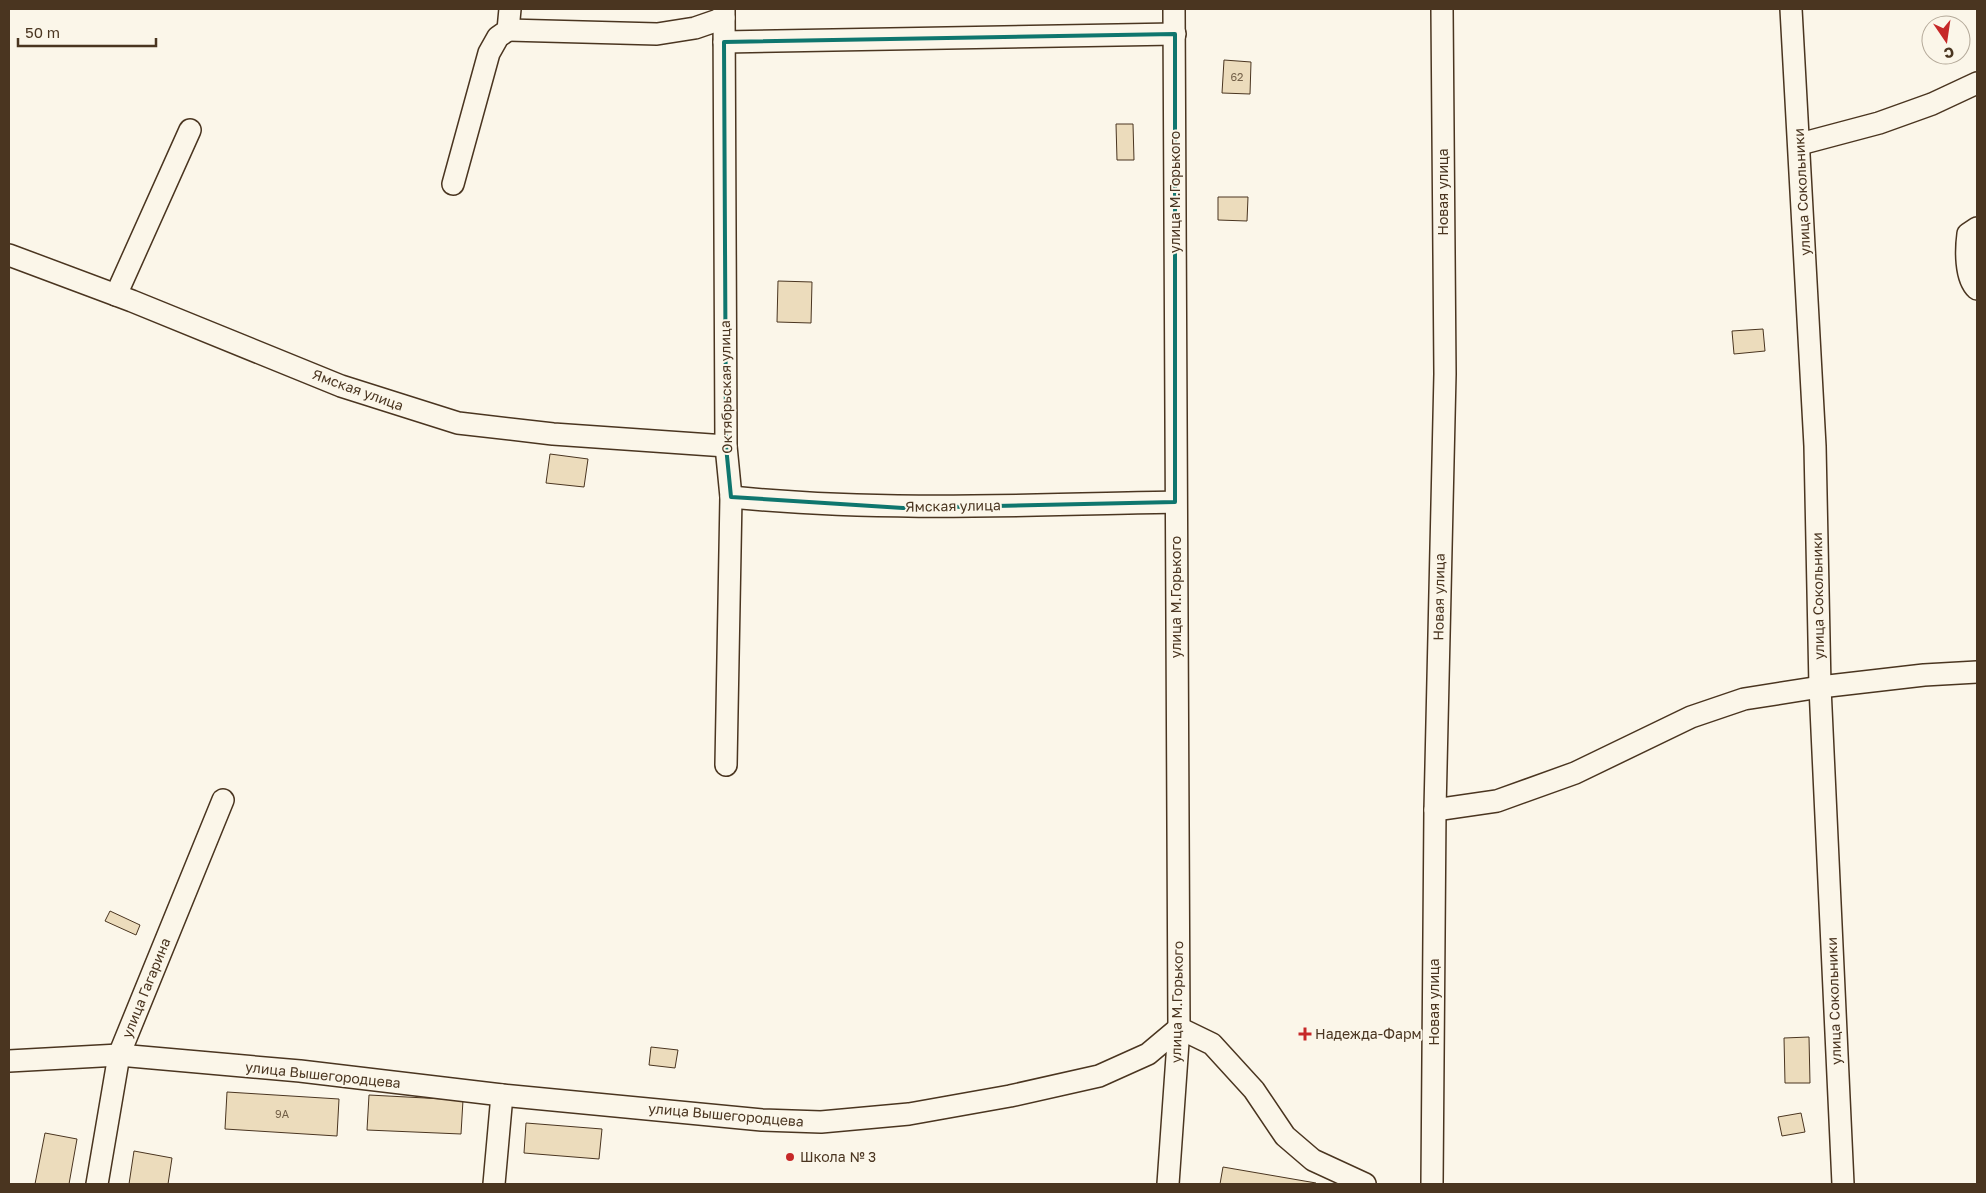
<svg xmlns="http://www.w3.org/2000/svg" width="1986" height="1193" viewBox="0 0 1986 1193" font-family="'Golos Text',sans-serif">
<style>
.building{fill:#ecdcbc;stroke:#4a3520}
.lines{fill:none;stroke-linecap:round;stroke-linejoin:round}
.minor-casing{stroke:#4a3520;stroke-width:24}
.minor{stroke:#fbf6e9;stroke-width:21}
.marked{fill:none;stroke:#0f766e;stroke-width:4;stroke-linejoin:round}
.poi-dot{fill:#c62828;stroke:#fbf6e9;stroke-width:2}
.labels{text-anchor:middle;stroke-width:4;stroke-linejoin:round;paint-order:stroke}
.number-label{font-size:11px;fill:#725f47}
.street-label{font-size:14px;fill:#4a3520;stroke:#fbf6e9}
.poi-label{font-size:14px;fill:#4a3520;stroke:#fbf6e9;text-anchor:start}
</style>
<rect width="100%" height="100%" fill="#fbf6e9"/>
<g class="building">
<polygon points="1224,60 1251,62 1250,94 1222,93"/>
<polygon points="1116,124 1133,124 1134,160 1117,160"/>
<polygon points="1218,197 1248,197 1247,221 1218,220"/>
<polygon points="778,281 812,282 811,323 777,322"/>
<polygon points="1763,329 1765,351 1734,354 1732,331"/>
<polygon points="550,454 588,459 584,487 546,483"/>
<polygon points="110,911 140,925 136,935 105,921"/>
<polygon points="1809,1037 1810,1083 1785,1083 1784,1038"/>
<polygon points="651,1047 678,1050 675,1068 649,1065"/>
<polygon points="227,1092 339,1099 337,1136 225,1129"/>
<polygon points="369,1095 463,1100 461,1134 367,1130"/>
<polygon points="1801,1113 1805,1132 1782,1136 1778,1117"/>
<polygon points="526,1123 602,1129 599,1159 524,1153"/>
<polygon points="45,1133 77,1139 69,1184 35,1184"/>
<polygon points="134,1151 172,1158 168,1184 129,1184"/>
<polygon points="1223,1167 1316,1183 1316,1184 1220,1184"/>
</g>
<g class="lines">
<g class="minor-casing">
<g id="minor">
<polyline points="724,9 726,446 731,497 726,765"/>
<polyline points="1791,9 1815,446 1820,687 1843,1184"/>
<polyline points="508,30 657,34 695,28 724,18"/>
<polyline points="724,42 1175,34"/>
<polyline points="1800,144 1879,123 1932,104 1977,83"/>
<polyline points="453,184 489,53 498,37 508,30 510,9"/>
<path d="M 1977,228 L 1968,234 C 1966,249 1965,278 1977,289"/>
<polyline points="9,255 132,301 341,386 458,423 553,434 726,446"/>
<polyline points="116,295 190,130"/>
<path d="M 731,497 C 879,512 1027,505 1175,502"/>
<polyline points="1435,810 1497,801 1575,773 1691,717 1744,699 1820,687 1924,675 1977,672"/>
<polyline points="9,1061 119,1055 300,1071 502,1095 762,1120 821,1122 909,1114 1010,1096 1099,1076 1148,1054 1179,1028 1212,1044 1254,1090 1285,1136 1313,1160 1365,1184"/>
<polyline points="97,1184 119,1055 223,800"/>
<polyline points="494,1184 502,1095"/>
<polyline points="1168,1184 1179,1028 1174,9"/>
<polyline points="1432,1184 1435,810 1445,374 1442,9"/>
</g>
</g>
<use href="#minor" class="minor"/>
</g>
<path class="marked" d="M 1175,34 L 1175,502 L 903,508 L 731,497 L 726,446 L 724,42 Z"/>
<g class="poi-dot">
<path d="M1302.5 1026.5h5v5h5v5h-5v5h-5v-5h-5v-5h5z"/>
<circle cx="790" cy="1157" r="5"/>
</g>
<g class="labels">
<g class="number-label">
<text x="1237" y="81">62</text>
<text x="282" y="1118">9А</text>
</g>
<g class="street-label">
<text transform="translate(1175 192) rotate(-90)" y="5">улица М.Горького</text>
<text transform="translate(1443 192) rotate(-90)" y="5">Новая улица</text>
<text transform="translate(1802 192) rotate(-93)" y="5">улица Сокольники</text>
<text transform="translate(726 387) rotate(-91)" y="5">Октябрьская улица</text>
<text transform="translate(358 390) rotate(20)" y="5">Ямская улица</text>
<text transform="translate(953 506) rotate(-1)" y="5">Ямская улица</text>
<text transform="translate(1818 596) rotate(-91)" y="5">улица Сокольники</text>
<text transform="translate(1176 597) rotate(-90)" y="5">улица М.Горького</text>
<text transform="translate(1439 597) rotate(-89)" y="5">Новая улица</text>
<text transform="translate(146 988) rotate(-68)" y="5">улица Гагарина</text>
<text transform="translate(1834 1001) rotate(-92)" y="5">улица Сокольники</text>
<text transform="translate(1177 1002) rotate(-89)" y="5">улица М.Горького</text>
<text transform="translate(1434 1002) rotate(-90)" y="5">Новая улица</text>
<text transform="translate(323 1075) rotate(6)" y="5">улица Вышегородцева</text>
<text transform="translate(726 1115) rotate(5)" y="5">улица Вышегородцева</text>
</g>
<g class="poi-label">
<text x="1315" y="1039">Надежда-Фарм</text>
<text x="800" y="1162">Школа № 3</text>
</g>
</g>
<rect width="1986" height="1193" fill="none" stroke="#4a3520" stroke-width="20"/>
<g transform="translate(1946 40) rotate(167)"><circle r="24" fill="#fbf6e9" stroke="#b4a999"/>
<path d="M0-4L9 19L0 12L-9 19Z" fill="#c62828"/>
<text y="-8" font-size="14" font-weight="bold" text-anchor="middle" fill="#4a3520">С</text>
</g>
<path d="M18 38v8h138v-8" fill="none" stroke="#4a3520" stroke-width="2.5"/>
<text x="25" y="38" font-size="15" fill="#4a3520" stroke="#fbf6e9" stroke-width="4" paint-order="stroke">50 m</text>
</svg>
